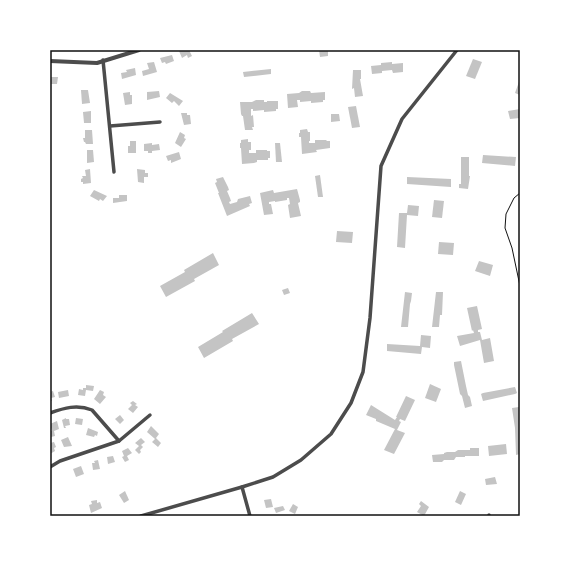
<svg xmlns="http://www.w3.org/2000/svg" width="570" height="566" viewBox="0 0 570 566" font-family="Spectral,serif">
<style>
.building{fill:#c4c4c4}
.lines{fill:none;stroke-linecap:round;stroke-linejoin:round}
.path{stroke:#111;stroke-width:1}
.minor{stroke:#4c4c4c;stroke-width:3.5}
.tertiary{stroke:#4c4c4c;stroke-width:4}
.neatline{fill:none;stroke:#111;stroke-width:1.5}
</style>
<rect width="100%" height="100%" fill="#fff"/>
<g class="building">
<polygon points="181,50 189,50 192,56 188,58 187,55 182,58 179,51"/>
<polygon points="319,50 328,50 328,56 320,57"/>
<polygon points="172,55 174,61 166,64 165,62 162,63 160,58"/>
<polygon points="473,59 482,62 475,79 466,76"/>
<polygon points="154,62 157,72 143,76 142,71 149,69 147,63"/>
<polygon points="392,62 392,64 403,63 403,72 393,73 392,70 382,71 382,73 372,74 371,66 381,65 381,63"/>
<polygon points="135,68 136,75 122,79 121,73 127,72 126,70"/>
<polygon points="271,69 271,74 244,77 243,72"/>
<polygon points="353,70 361,70 361,79 360,79 363,96 355,97 354,88 352,89"/>
<polygon points="50,77 58,77 57,84 50,84"/>
<polygon points="520,79 520,95 515,93"/>
<polygon points="81,90 88,90 90,103 82,104"/>
<polygon points="159,91 160,97 147,100 147,92"/>
<polygon points="302,91 310,91 311,93 325,92 325,100 323,100 323,102 311,103 311,101 300,102 300,100 297,100 298,107 288,108 287,94 299,93"/>
<polygon points="130,92 130,95 132,95 132,104 125,105 123,93"/>
<polygon points="170,93 183,101 179,106 174,101 172,103 166,98"/>
<polygon points="256,100 264,100 264,102 267,102 267,101 278,101 278,109 276,109 276,111 264,112 264,110 253,111 253,109 251,109 251,116 253,115 254,127 252,127 253,130 245,130 243,116 242,116 241,114 240,102 252,102"/>
<polygon points="356,106 360,127 352,128 348,107"/>
<polygon points="520,109 520,118 510,119 508,111"/>
<polygon points="91,111 91,123 84,123 83,112"/>
<polygon points="181,113 187,113 187,115 190,115 191,124 184,125"/>
<polygon points="331,114 339,114 340,121 331,122"/>
<polygon points="307,129 308,132 310,132 310,141 309,141 309,143 315,143 315,140 326,140 327,141 330,141 330,148 316,150 317,152 302,154 301,137 299,137 299,133 300,133 300,130"/>
<polygon points="85,130 92,130 93,144 86,144 85,142 84,142 83,138 85,138"/>
<polygon points="180,132 185,135 184,138 186,139 181,147 175,143"/>
<polygon points="248,139 248,142 251,142 251,150 249,150 249,153 256,153 256,150 267,150 267,151 270,151 270,158 268,158 268,160 257,160 257,162 254,163 242,164 241,148 240,148 240,143 241,143 241,140"/>
<polygon points="130,141 136,141 136,153 128,153 128,146 130,146"/>
<polygon points="152,143 152,145 159,144 160,150 152,151 152,153 148,153 148,151 144,151 144,144"/>
<polygon points="275,143 280,143 282,162 276,162"/>
<polygon points="87,150 93,150 94,162 87,163"/>
<polygon points="179,152 181,159 171,163 171,160 168,161 166,156"/>
<polygon points="483,155 516,157 515,166 482,163"/>
<polygon points="461,157 469,157 469,176 470,176 468,189 459,188 459,184 461,184"/>
<polygon points="90,169 91,183 83,184 83,182 81,182 81,179 83,178 82,176 86,176 85,170"/>
<polygon points="137,169 145,170 145,173 148,173 148,177 144,177 144,183 138,182"/>
<polygon points="320,175 323,197 318,197 315,176"/>
<polygon points="223,177 228,187 229,190 227,191 230,198 231,201 229,202 230,204 237,202 238,199 250,196 252,203 249,204 250,206 227,216 218,193 219,193 215,183 217,182 216,179"/>
<polygon points="407,177 451,179 451,187 407,184"/>
<polygon points="297,189 300,200 300,202 298,203 301,216 290,218 288,205 290,204 289,198 287,198 287,200 275,202 275,201 269,202 269,204 271,204 273,214 264,215 260,193 273,190 274,193"/>
<polygon points="94,190 107,196 103,201 100,199 99,201 90,196"/>
<polygon points="119,195 127,195 127,201 113,203 113,198 119,198"/>
<polygon points="434,200 444,201 442,218 432,217"/>
<polygon points="408,205 419,206 418,216 407,215 405,248 397,247 399,213 407,213"/>
<polygon points="337,231 353,232 352,243 336,242"/>
<polygon points="439,242 454,243 453,255 438,254"/>
<polygon points="213,253 219,265 194,279 195,281 166,297 160,286 185,272 184,270"/>
<polygon points="479,261 493,265 490,276 475,271"/>
<polygon points="288,288 290,293 284,295 282,290"/>
<polygon points="405,292 412,293 411,301 410,304 408,327 401,327"/>
<polygon points="436,292 443,292 442,315 440,315 439,327 432,327"/>
<polygon points="477,306 482,329 478,330 478,332 480,332 482,340 490,338 494,361 484,363 480,340 460,346 457,336 474,333 473,330 472,331 467,308"/>
<polygon points="252,313 259,324 232,339 233,341 204,358 198,347 223,332 222,331"/>
<polygon points="421,335 431,336 430,348 422,347 421,354 387,351 387,344 420,346"/>
<polygon points="461,361 466,386 468,395 470,397 472,406 465,408 462,396 460,394 454,365 454,362"/>
<polygon points="430,384 441,389 436,402 425,398"/>
<polygon points="86,385 94,386 93,391 86,390 85,396 78,395 79,389 83,390 83,388 86,388"/>
<polygon points="515,387 517,393 515,394 483,401 481,394 483,393"/>
<polygon points="68,390 69,396 59,398 58,392"/>
<polygon points="100,390 104,392 103,395 106,397 100,404 94,399"/>
<polygon points="53,391 55,397 51,398 52,401 50,401 50,392"/>
<polygon points="406,396 415,400 405,421 400,419 399,421 401,422 397,430 405,433 394,454 384,450 395,429 376,421 376,419 366,415 371,405 395,420 397,417 396,417"/>
<polygon points="133,401 137,404 135,405 138,407 133,413 128,409 132,405 130,403"/>
<polygon points="519,407 520,454 516,455 515,428 512,408"/>
<polygon points="120,415 124,420 120,424 115,419"/>
<polygon points="66,418 66,419 69,419 70,425 65,426 66,428 64,428 62,420"/>
<polygon points="76,418 83,419 82,425 75,424"/>
<polygon points="57,421 59,429 54,431 55,436 51,437 50,431 52,431 50,424"/>
<polygon points="151,426 159,434 156,438 161,443 158,447 152,442 155,439 147,432"/>
<polygon points="88,428 98,432 97,436 95,435 94,437 86,435"/>
<polygon points="68,437 72,446 64,447 61,440"/>
<polygon points="141,438 145,442 141,445 143,447 140,450 141,452 139,454 135,450 139,446 135,443"/>
<polygon points="54,442 56,447 54,448 55,451 50,454 50,443"/>
<polygon points="506,444 507,454 489,456 488,446"/>
<polygon points="128,448 132,453 127,456 129,460 125,462 122,457 124,456 122,451"/>
<polygon points="470,448 479,448 479,456 465,456 465,457 456,457 454,460 444,460 442,462 433,462 432,455 444,454 444,453 447,452 455,452 458,450 470,450"/>
<polygon points="113,456 115,462 108,464 107,457"/>
<polygon points="98,460 100,469 93,470 92,463 95,463 94,461"/>
<polygon points="81,466 84,474 76,477 73,469"/>
<polygon points="495,477 497,484 486,485 485,479"/>
<polygon points="125,491 129,500 124,503 119,495"/>
<polygon points="460,491 466,494 461,505 455,502"/>
<polygon points="271,499 273,507 266,508 264,500"/>
<polygon points="97,500 97,503 100,502 102,508 91,513 89,505 92,504 91,501"/>
<polygon points="421,501 429,507 424,516 417,512 421,506 419,504"/>
<polygon points="293,504 298,507 295,514 289,511"/>
<polygon points="283,506 285,510 276,513 274,508"/>
</g>
<g class="lines">
<polyline class="path" points="520,193 514,198 506,214 505,228 512,248 520,286"/>
<g class="minor">
<polyline points="103,60 114,172"/>
<polyline points="110,126 160,122"/>
<path d="M 50,413 C 64,408 77,404 92,410 L 119,441"/>
<polyline points="50,467 60,461 119,441 150,415"/>
<polyline points="242,487 250,516"/>
<polyline points="141,516 242,487 273,477 301,460 331,434 351,403 363,372 370,318 381,166 402,119 457,50"/>
<polyline points="489,516 489,515"/>
</g>
<polyline class="tertiary" points="50,61 97,63 139,50"/>
</g>
<rect width="570" height="566" fill="none" stroke="#ffffff" stroke-width="102"/>
<rect x="51" y="51" width="468" height="464" class="neatline"/>
</svg>
